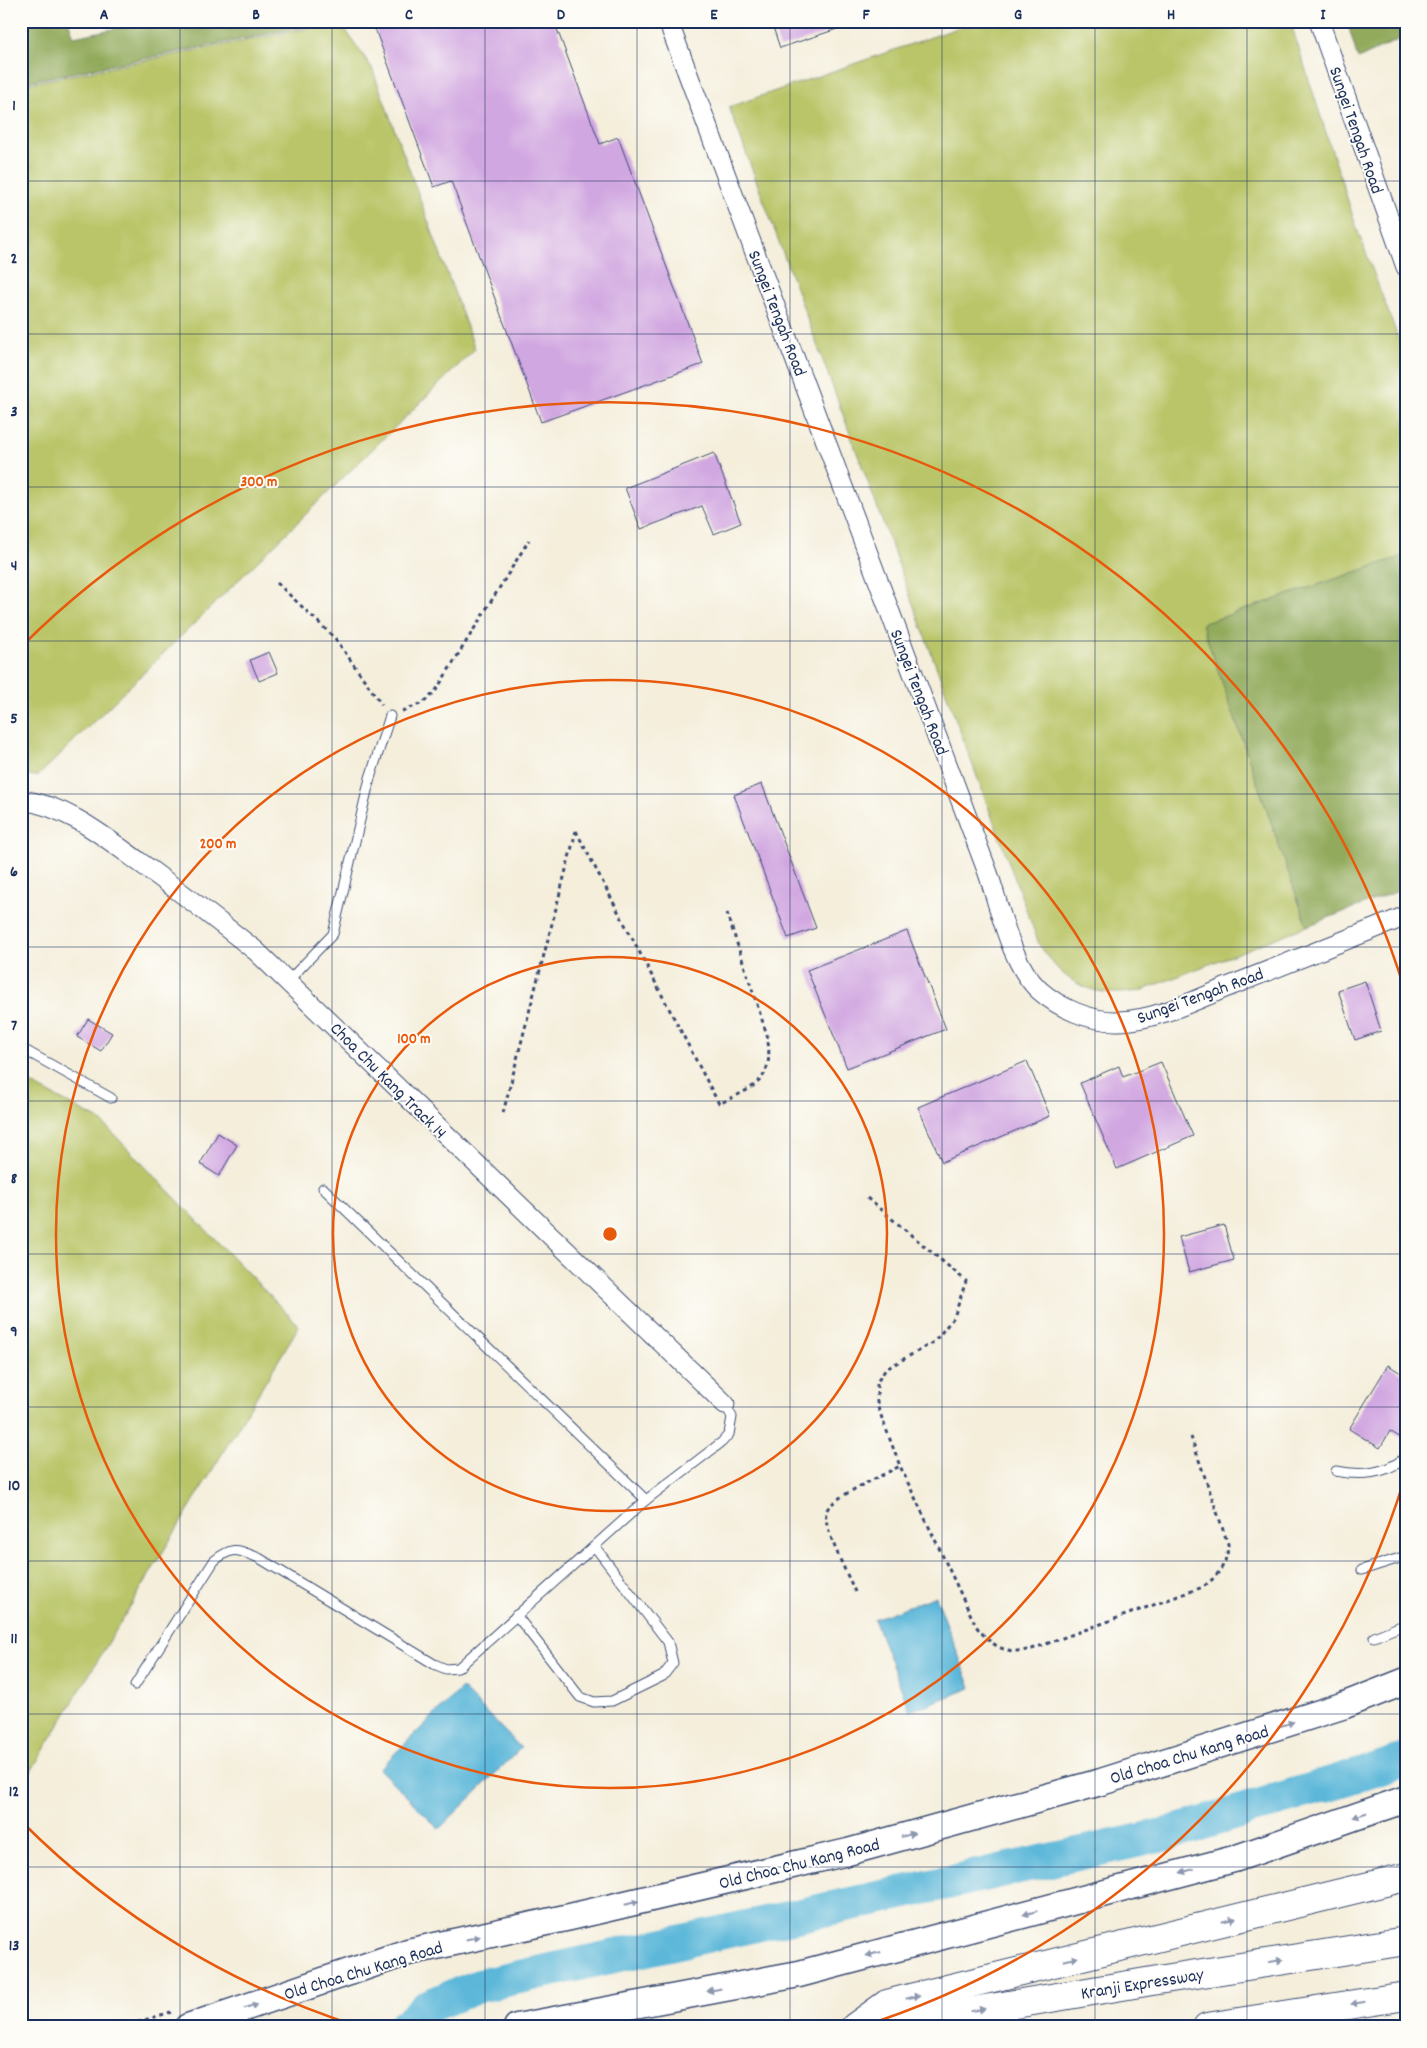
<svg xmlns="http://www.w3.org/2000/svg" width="1427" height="2048" viewBox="0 0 1427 2048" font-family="Dekko,sans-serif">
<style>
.green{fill:#b9c567;stroke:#6a7a62}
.forest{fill:#92aa5c;stroke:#566c5d}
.water{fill:#5bb7d9;stroke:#3b739c}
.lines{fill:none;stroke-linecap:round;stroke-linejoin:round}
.river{stroke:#5bb7d9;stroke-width:34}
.building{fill:#d1a7e1}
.lane-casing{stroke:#3c4c71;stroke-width:11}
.street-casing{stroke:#3c4c71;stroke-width:21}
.secondary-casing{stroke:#3c4c71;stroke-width:29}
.highway-casing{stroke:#3c4c71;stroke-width:30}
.path{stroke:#3c4c71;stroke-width:3;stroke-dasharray:4 4;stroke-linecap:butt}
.lane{stroke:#fff;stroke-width:9}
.street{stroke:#fff;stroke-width:19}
.secondary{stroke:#fff;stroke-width:26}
.highway{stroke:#fff;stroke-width:28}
.oneway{fill:#8d97ae}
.grid{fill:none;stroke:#1b2f5e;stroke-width:1;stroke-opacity:0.55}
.ring{fill:none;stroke:#e8590c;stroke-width:2.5}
.labels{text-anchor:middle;stroke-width:4;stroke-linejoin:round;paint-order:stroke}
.street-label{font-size:18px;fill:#1b2f5e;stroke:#fdfcf7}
.centre{fill:#e8590c;stroke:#fdfcf7;stroke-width:2.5}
.ring-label{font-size:15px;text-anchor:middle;font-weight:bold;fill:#e8590c;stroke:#fdfcf7;stroke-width:4;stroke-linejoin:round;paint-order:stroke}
.neatline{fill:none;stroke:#1b2f5e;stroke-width:2}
.grid-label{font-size:16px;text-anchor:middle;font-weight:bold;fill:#1b2f5e}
</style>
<rect width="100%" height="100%" fill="#fdfcf7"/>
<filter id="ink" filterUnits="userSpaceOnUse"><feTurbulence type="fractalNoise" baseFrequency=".02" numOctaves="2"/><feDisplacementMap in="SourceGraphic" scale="10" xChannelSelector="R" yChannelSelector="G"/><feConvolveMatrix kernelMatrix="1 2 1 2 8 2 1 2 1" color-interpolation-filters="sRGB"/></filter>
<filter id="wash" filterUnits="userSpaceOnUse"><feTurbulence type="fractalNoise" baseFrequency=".0096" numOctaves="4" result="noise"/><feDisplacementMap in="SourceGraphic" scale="20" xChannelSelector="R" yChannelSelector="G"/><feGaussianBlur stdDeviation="1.12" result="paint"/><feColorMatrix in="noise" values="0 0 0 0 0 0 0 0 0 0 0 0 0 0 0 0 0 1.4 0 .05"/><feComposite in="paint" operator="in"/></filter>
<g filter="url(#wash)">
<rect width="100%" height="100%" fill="#f4eedb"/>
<g class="green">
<path d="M 978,21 L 1290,21 L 1357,229 L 1406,359 L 1406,555 L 1202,624 L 1307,926 L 1143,990 C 1095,1000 1064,985 1039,944 L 729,107 Z"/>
<polygon points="340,22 372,68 475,349 38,776 21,775 21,85"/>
<polygon points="21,1078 101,1121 299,1326 21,1788"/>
</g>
<g class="forest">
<polygon points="21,21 68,21 74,37 152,21 335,21 21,83"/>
<polygon points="1347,21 1406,21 1406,36 1358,59"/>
<polygon points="1406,555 1406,888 1307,926 1202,624"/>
</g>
<g class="water">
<polygon points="936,1596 971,1688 910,1711 874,1619"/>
<polygon points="462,1688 521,1748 439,1829 379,1769"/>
</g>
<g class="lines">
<polyline class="river" points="404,2027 428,2006 479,1986 1168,1834 1406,1760"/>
</g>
<g id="blocks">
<g class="building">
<polygon points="372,21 554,21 600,144 618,137 703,364 541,422 451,181 434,187"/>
<polygon points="771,21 852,21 852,24 780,48"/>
<polygon points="714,453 741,523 714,534 702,506 641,529 625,488"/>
<polygon points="269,652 278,673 259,681 250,660"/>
<polygon points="762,784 816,928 788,938 734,795"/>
<polygon points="907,931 946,1029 847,1068 807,970"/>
<polygon points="1365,981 1381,1031 1355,1040 1338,990"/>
<polygon points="88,1019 112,1033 101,1051 77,1037"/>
<polygon points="1027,1061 1050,1116 942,1162 918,1107"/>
<polygon points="1161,1062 1193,1136 1117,1169 1080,1083 1119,1066 1123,1077"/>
<polygon points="218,1133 237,1145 219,1176 200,1164"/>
<polygon points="1224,1225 1234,1260 1189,1272 1179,1237"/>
<polygon points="1388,1365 1406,1376 1406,1429 1401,1438 1390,1431 1380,1448 1349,1429"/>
</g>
</g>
</g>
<g filter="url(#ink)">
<use href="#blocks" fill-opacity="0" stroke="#3c4c71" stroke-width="1"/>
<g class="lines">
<g class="lane-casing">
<g id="lane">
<polyline points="289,980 333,934 370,778 390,716"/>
<polyline points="21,1048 111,1098"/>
<polyline points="323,1188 646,1500"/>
<path d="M 1336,1471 C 1360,1476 1386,1474 1406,1457"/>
<polyline points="1362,1570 1406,1556"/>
<polyline points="516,1615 580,1697 594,1702 612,1701 663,1676 673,1663 668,1642 595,1547"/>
<polyline points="1374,1637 1406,1624"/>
<path d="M 135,1685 L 214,1561 C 233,1546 236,1549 259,1558 L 434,1664 L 446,1669 L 458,1668 L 646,1500 L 722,1442 L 729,1434 L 732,1417 L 725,1404"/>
</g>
</g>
<g class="street-casing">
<g id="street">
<path d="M 668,21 L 988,873 C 1000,908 1011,964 1039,990 C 1059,1008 1091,1022 1119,1021 C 1157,1020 1195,1000 1230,986 C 1289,963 1347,939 1406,916"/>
<polyline points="1319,21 1406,267"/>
<path d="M 21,800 C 67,806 102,835 138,861 C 178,890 217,920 256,951 L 725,1404"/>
</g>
</g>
<g class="secondary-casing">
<g id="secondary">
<polyline points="188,2027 408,1952 570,1917 848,1852 1101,1782 1345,1705 1406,1681"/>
<polyline points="517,2027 799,1974 1234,1859 1406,1799"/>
</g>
</g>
<g class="highway-casing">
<g id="highway">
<polyline points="855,2027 887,2004 902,2000 1406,1877"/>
<polyline points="878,2027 1158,1980 1406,1941"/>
<polyline points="1207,2027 1406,1996"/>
</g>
</g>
<g class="path">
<polyline points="277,583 335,638 382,705"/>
<polyline points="402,711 423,703 435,692 529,540"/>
<path d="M 576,831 L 719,1104 C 756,1086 775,1081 767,1035 L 727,913"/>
<polyline points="503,1113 576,831"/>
<path d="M 867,1198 L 966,1281 L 954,1317 L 934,1342 L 886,1369 L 877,1382 L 877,1405 L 900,1466 L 976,1626 C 992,1647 1006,1655 1032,1649 L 1203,1587 C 1218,1576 1228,1563 1228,1544 L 1191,1437"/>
<path d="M 855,1592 C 848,1575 823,1528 826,1512 C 829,1498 886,1474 900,1466"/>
<polyline points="122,2027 171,2012"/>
</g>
<use href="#lane" class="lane"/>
<use href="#street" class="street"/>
<use href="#secondary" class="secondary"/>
<use href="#highway" class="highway"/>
</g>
<defs><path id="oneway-solid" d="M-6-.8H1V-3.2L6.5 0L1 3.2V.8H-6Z" transform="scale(1.25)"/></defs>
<g class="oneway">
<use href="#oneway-solid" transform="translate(1287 1724) rotate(-17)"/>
<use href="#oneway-solid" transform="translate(1360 1815) rotate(161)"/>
<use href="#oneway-solid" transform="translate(908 1835) rotate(-16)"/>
<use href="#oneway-solid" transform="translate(1187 1871) rotate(165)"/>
<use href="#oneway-solid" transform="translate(632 1903) rotate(-13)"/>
<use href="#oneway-solid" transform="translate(1030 1913) rotate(165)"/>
<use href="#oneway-solid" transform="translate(1229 1920) rotate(-14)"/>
<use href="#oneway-solid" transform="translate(473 1938) rotate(-12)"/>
<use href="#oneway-solid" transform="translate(873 1954) rotate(165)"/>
<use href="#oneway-solid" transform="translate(1071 1959) rotate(-14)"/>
<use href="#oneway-solid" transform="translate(1276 1961) rotate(-9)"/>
<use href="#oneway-solid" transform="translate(714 1990) rotate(169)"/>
<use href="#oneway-solid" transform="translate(913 1997) rotate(-14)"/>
<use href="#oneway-solid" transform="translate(1358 2003) rotate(171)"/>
<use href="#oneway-solid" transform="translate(251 2006) rotate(-19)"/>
<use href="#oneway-solid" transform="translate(978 2010) rotate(-10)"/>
</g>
</g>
<path class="grid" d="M 180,21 L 180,2027M 332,21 L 332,2027M 485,21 L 485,2027M 637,21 L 637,2027M 790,21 L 790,2027M 942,21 L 942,2027M 1095,21 L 1095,2027M 1247,21 L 1247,2027M 21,181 L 1406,181M 21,334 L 1406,334M 21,487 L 1406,487M 21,641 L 1406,641M 21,794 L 1406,794M 21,947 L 1406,947M 21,1101 L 1406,1101M 21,1254 L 1406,1254M 21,1407 L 1406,1407M 21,1561 L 1406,1561M 21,1714 L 1406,1714M 21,1867 L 1406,1867"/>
<g class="ring">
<circle cx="610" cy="1234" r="277"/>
<circle cx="610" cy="1234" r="554"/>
<path d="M1405 1477A831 831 0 0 1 860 2027M360 2027A831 831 0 0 1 22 1822M22 646A831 831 0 0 1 1405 991"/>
</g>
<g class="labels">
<g class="street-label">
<text transform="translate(1357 130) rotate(71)" y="6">Sungei Tengah Road</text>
<text transform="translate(778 313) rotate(69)" y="6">Sungei Tengah Road</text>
<text transform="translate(920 692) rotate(69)" y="6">Sungei Tengah Road</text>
<text transform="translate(1200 995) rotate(-20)" y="6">Sungei Tengah Road</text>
<text transform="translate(389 1080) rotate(45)" y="6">Choa Chu Kang Track 14</text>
<text transform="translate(1189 1754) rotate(-17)" y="6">Old Choa Chu Kang Road</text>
<text transform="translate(799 1863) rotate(-14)" y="6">Old Choa Chu Kang Road</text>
<text transform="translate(363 1970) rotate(-17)" y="6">Old Choa Chu Kang Road</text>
<text transform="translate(1142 1983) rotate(-9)" y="6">Kranji Expressway</text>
</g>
</g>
<circle cx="610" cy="1234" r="8" class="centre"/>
<g class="ring-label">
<text x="259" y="486">300 m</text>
<text x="218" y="848">200 m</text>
<text x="414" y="1043">100 m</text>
</g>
<rect width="1427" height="2048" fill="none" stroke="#fdfcf7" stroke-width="55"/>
<rect x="28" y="28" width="1372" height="1992" class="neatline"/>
<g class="grid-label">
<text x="104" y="19">A</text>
<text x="256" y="19">B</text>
<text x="409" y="19">C</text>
<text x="561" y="19">D</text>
<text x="714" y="19">E</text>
<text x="866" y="19">F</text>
<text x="1018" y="19">G</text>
<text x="1171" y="19">H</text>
<text x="1323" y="19">I</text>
<text x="14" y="110">1</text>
<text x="14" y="263">2</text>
<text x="14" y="416">3</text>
<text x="14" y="570">4</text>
<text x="14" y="723">5</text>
<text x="14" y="876">6</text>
<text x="14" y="1030">7</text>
<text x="14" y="1183">8</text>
<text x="14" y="1336">9</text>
<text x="14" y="1490">10</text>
<text x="14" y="1643">11</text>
<text x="14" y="1796">12</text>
<text x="14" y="1950">13</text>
</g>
</svg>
